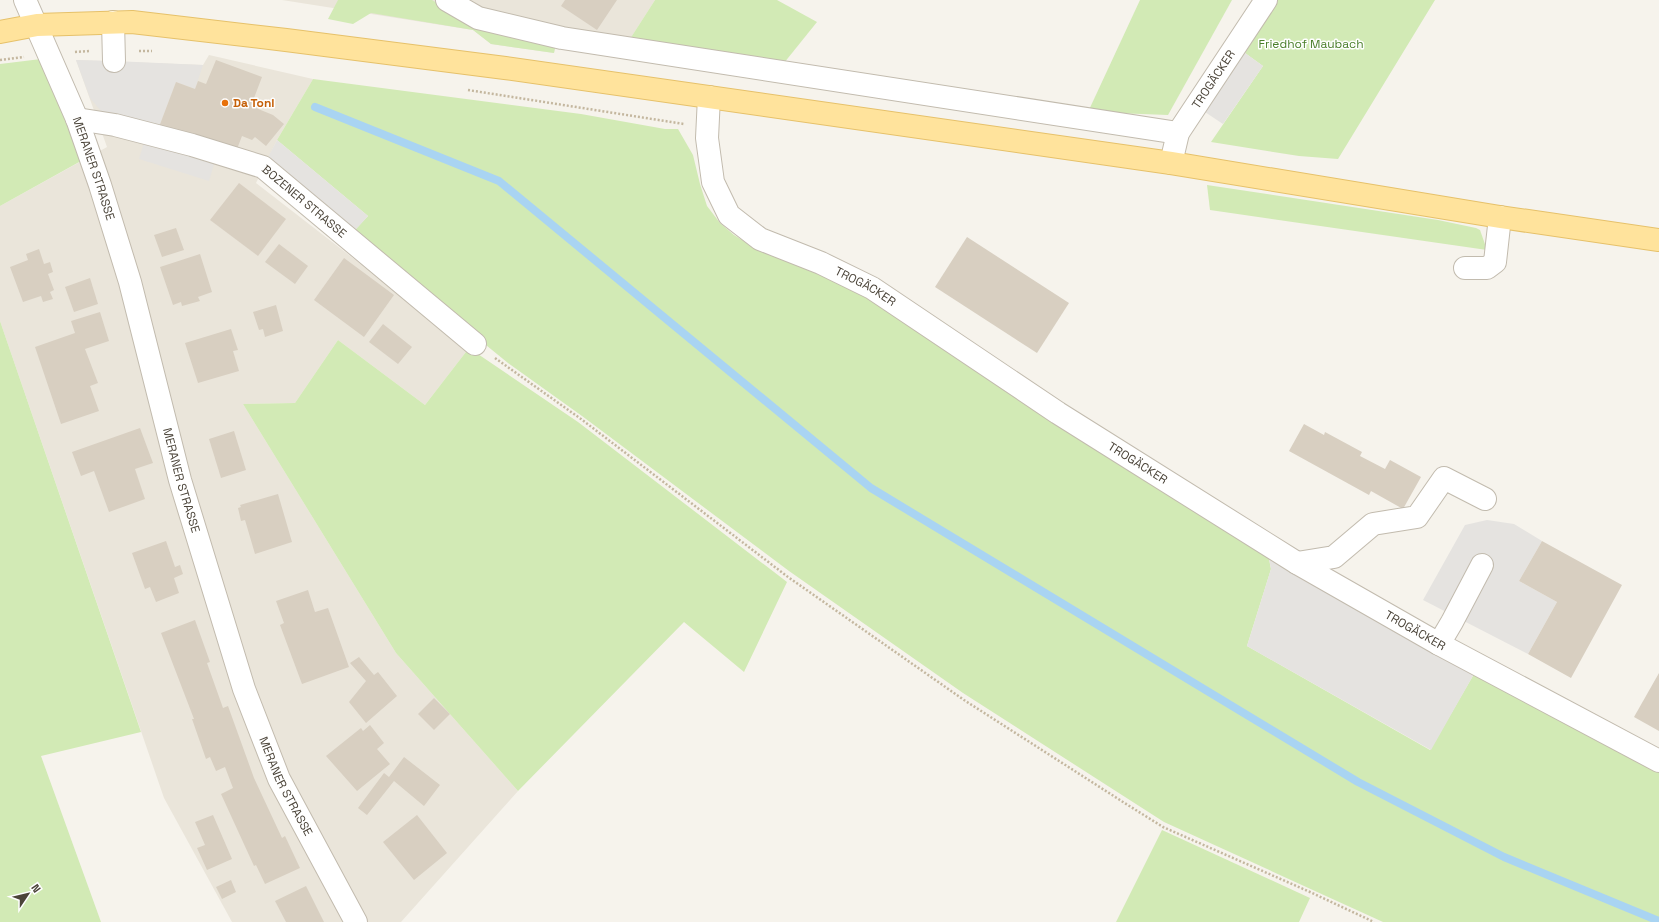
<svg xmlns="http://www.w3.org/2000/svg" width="1659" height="922" viewBox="0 0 1659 922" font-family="'Space Grotesk',sans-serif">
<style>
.residential{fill:#eae5da}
.green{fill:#d2eab5}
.parking{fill:#e5e3e0}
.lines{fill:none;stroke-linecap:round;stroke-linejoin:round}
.stream{stroke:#a9d4f2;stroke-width:8}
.building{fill:#d8cfc1}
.minor-casing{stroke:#c2bbae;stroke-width:24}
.major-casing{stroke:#e6c16a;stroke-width:24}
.path{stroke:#c4b79f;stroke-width:2.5;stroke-dasharray:2 2;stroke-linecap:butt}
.minor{stroke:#fff;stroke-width:22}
.major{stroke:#ffe39c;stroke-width:22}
.food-dot{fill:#e8710a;stroke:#fff;stroke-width:1.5}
.labels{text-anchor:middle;stroke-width:3;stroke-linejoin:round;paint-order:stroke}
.park-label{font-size:12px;fill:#4a7f2a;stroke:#fff}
.street-label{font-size:12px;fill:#4b4439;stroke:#fff}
.food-label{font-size:12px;font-weight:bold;fill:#c56008;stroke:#fff;text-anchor:start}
</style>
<rect width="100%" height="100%" fill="#f6f3ec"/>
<g class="residential">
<polygon points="282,0 655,0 628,42 558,33 554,53 491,44 473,30"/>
<polygon points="209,55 313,79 277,140 256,183 469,348 425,405 338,340 295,403 243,404 396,653 518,791 401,922 232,922 164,798 0,321 0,206 107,147 76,60 203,65"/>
</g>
<g class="green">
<polygon points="338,0 432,0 447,9 556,43 554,53 491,44 473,30 371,13 353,24 328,19"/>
<polygon points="655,0 777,0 817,22 784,63 628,42"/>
<polygon points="1140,0 1232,0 1168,115 1088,112"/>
<polygon points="1278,0 1435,0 1338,159 1299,156 1211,142 1263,66 1245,53"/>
<polygon points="41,59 81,161 0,206 0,64"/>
<polygon points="313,79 581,114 665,129 678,129 693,155 700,184 707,206 720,223 734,235 750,245 853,289 1268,554 1271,569 1247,646 1430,750 1474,674 1659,768 1659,922 1383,922 1164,822 963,693 789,571 582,416 508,363 454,319 353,232 368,216 277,140"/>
<polygon points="1207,185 1438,220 1476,228 1480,230 1487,250 1210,210"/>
<polygon points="0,321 141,732 41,756 101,922 0,922"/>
<polygon points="338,340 425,405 469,348 578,422 787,582 744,672 684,622 518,791 396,653 243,404 295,403"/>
<polygon points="1162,830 1310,898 1299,922 1116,922"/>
</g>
<g class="parking">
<polygon points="1245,53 1263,66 1223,124 1205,112"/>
<polygon points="76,60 114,61 203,65 195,89 176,82 159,127 101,111 90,98"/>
<polygon points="145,139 215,161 209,181 139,159"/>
<polygon points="277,140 368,216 348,238 263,167"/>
<polygon points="1487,520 1514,524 1542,541 1519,581 1557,602 1528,654 1423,600 1465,525"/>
<polygon points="1268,554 1474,674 1431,750 1247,646 1271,569"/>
</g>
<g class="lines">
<polyline class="stream" points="315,107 499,181 871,488 1358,782 1504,857 1659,921"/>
</g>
<g class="building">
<polygon points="565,0 617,0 597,30 561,6"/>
<polygon points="216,60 262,77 251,106 273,115 284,124 266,146 255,137 252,140 242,136 237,149 159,127 176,82 195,89 198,81 206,84"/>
<polygon points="239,183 286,219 258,256 210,220"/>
<polygon points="176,228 184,250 162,257 154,235"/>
<polygon points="967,237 1069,303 1037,353 935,287"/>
<polygon points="279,244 308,266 295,284 265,262"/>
<polygon points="39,249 44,264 50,262 53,272 48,274 54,290 50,292 53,299 43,302 41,296 23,302 10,267 28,260 26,254"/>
<polygon points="200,254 212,292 198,297 200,301 182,306 181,302 173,305 160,267"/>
<polygon points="344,258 394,295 364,337 314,300"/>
<polygon points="90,278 98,304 74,312 65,287"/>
<polygon points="276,305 283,331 265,337 263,329 259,330 253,312"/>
<polygon points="100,312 109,341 85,349 98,383 90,386 99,411 61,424 35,347 75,333 71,321"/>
<polygon points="383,324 412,347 398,364 369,342"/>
<polygon points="231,329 238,350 233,351 239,371 198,383 185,343"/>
<polygon points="1304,424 1324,435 1325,432 1362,452 1360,456 1385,469 1390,460 1421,477 1403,509 1371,491 1369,495 1289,451"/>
<polygon points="140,428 153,463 135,469 145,499 109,512 94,471 81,476 72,452"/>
<polygon points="234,431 246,470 221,478 209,439"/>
<polygon points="278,494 292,542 255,554 245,520 241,521 238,508 241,507 240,505"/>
<polygon points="166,541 175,567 180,565 183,574 174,578 179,593 156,602 150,587 145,589 132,553"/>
<polygon points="1542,541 1622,585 1571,678 1528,654 1557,602 1519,581"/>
<polygon points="308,590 315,612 328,608 349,667 302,684 280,625 284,623 276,601"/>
<polygon points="195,620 210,662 207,663 223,708 228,706 254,778 282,838 285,836 300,868 265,884 256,865 254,866 221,794 233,788 225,767 216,771 210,757 206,759 192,719 194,719 161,633"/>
<polygon points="359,657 374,675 378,672 397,696 366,723 349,702 366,681 350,663"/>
<polygon points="1659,673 1659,731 1634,717"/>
<polygon points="434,698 450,714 434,730 418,714"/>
<polygon points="370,725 384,743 377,749 390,764 357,791 326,756 361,728 363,731"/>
<polygon points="404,757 440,785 424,806 394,781 367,815 358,808 384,773 389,777"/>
<polygon points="213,815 232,859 207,870 197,848 205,845 195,822"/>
<polygon points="417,815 447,853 414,880 383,842"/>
<polygon points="231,880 236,892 222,899 216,887"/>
<polygon points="306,886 324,922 286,922 275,901"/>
</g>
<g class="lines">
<g class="minor-casing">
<g id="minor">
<path id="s1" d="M 25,0 L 77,119 L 100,185 L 130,282 L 180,480 L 244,689 L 279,779 L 356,922"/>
<polyline points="447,0 478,18 562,38 1178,133"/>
<polyline points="113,22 114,61"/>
<path id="s2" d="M 709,97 L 707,138 L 713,182 L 729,215 L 760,239 L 821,263 L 872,288 L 1058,413 L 1297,563 L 1439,644 L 1659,761"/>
<path id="s3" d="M 77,119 L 115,125 L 192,145 L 263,167 L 475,344"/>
<path id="s4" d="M 1171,163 L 1178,133 L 1266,0"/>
<polyline points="1465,268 1487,268 1495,262 1500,217"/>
<polyline points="1297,563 1334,557 1373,524 1417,517 1444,478 1485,499"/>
<polyline points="1439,644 1452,622 1482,565"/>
</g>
</g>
<g class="major-casing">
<polyline id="major" points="0,32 37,25 132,22 286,40 505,68 1171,163 1500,217 1659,240"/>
</g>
<g class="path">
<polyline points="139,51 152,51"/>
<polyline points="75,52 90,51"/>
<polyline points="0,60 24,57"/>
<polyline points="468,90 684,124"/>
<polyline points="495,358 581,419 788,577 964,700 1123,802 1163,827 1310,892 1374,922"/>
</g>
<use href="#minor" class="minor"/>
<use href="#major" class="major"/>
</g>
<circle class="food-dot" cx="225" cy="103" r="4"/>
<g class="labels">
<g class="park-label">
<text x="1311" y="48">Friedhof Maubach</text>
</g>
<g class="street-label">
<text dy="4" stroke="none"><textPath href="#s4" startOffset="95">TROGÄCKER</textPath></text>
<text dy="4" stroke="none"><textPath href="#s1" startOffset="182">MERANER STRASSE</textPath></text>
<text dy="4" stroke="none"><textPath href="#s3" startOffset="246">BOZENER STRASSE</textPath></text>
<text dy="4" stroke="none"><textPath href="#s2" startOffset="277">TROGÄCKER</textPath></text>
<text dy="4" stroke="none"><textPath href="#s2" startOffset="602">TROGÄCKER</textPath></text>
<text dy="4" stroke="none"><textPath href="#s1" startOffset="506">MERANER STRASSE</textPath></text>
<text dy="4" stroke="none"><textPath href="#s2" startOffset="926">TROGÄCKER</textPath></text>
<text dy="4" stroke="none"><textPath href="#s1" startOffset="830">MERANER STRASSE</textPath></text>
</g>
<g class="food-label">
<text x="233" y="107">Da Toni</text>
</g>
</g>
<g transform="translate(28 894) rotate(55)" stroke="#ffffff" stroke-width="3" paint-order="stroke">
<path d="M0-3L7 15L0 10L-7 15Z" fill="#4b4439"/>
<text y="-6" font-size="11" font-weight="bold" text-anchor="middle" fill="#4b4439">N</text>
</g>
</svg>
